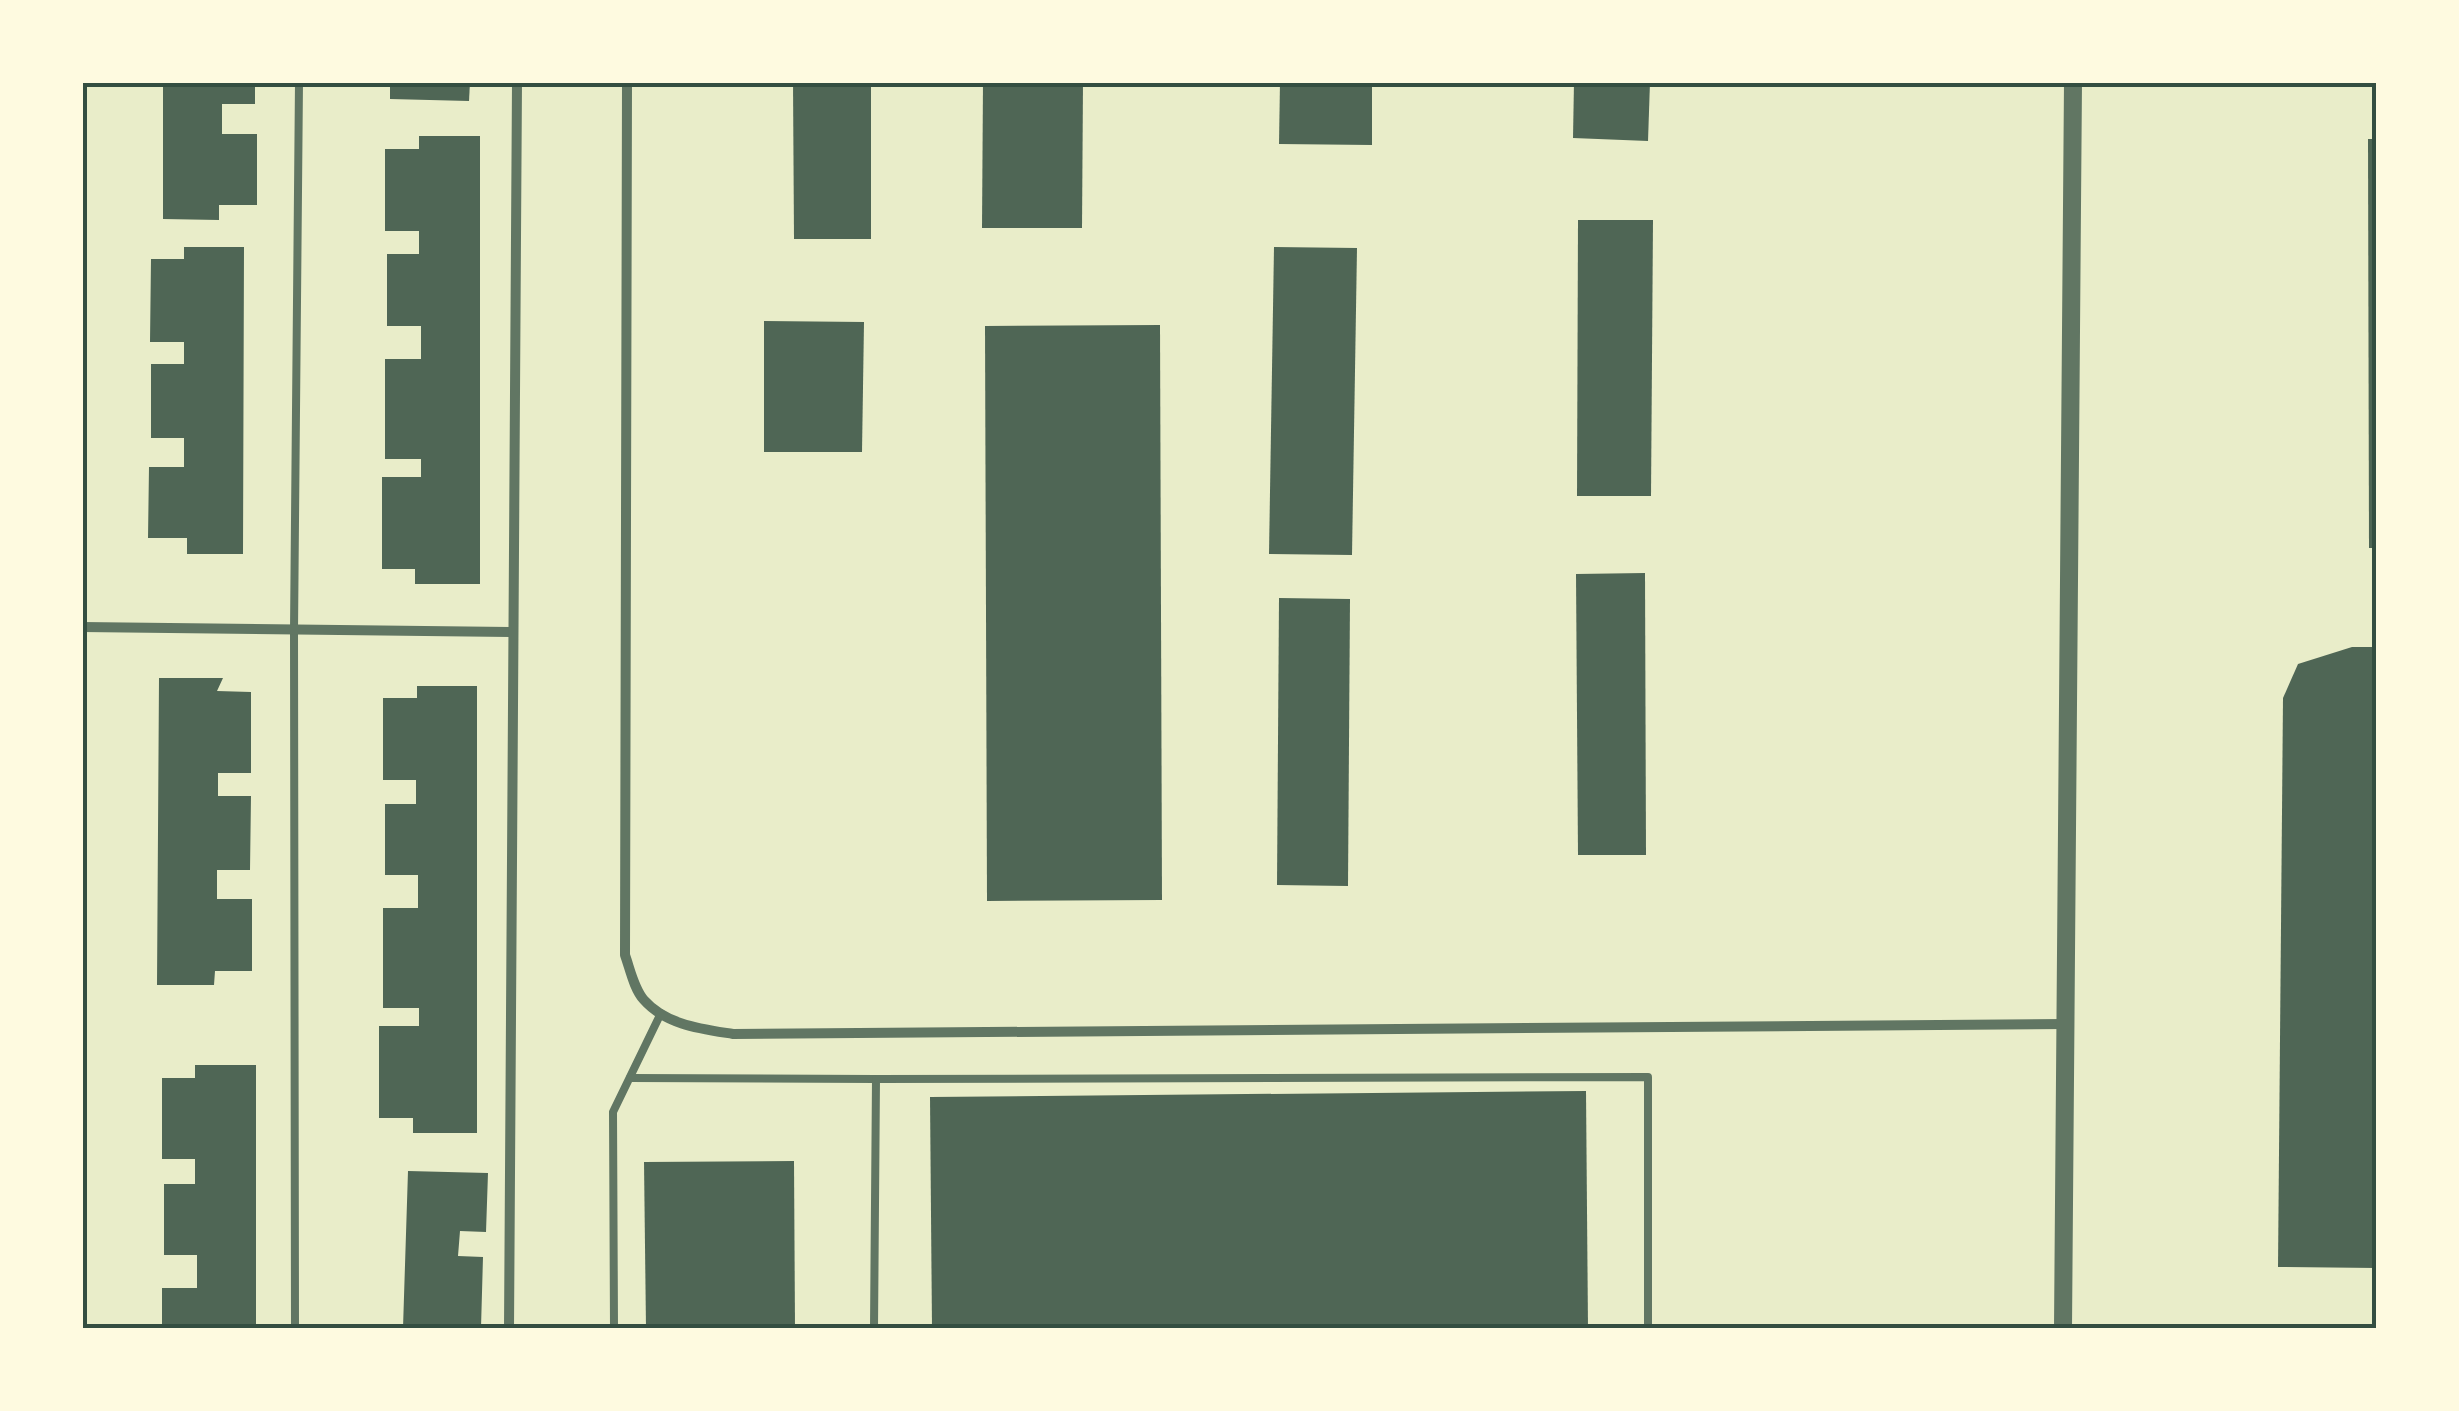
<svg xmlns="http://www.w3.org/2000/svg" width="2459" height="1411" viewBox="0 0 2459 1411" font-family="Montserrat,sans-serif">
<style>
.building{fill:#4f6655}
.lines{fill:none;stroke-linecap:round;stroke-linejoin:round}
.service{stroke:#617663;stroke-width:8}
.minor{stroke:#617663;stroke-width:10}
.tertiary{stroke:#617663;stroke-width:18}
.neatline{fill:none;stroke:#344e41;stroke-width:4}
</style>
<rect width="100%" height="100%" fill="#e9edc9"/>
<g class="building">
<polygon points="163,82 255,82 255,104 222,104 222,134 257,134 257,205 219,205 219,220 163,219"/>
<polygon points="390,82 470,82 469,101 390,99"/>
<polygon points="793,82 871,82 871,239 794,239"/>
<polygon points="983,82 1083,82 1082,228 982,228"/>
<polygon points="1280,82 1372,82 1372,145 1279,144"/>
<polygon points="1574,82 1650,82 1648,141 1573,138"/>
<polygon points="419,136 480,136 480,584 415,584 415,569 382,569 382,477 421,477 421,459 385,459 385,359 421,359 421,326 387,326 387,254 419,254 419,231 385,231 385,149 419,149"/>
<polygon points="2368,139 2376,139 2376,548 2369,548"/>
<polygon points="1578,220 1653,220 1651,496 1577,496"/>
<polygon points="184,247 244,247 243,554 187,554 187,538 148,538 149,467 184,467 184,438 151,438 151,364 184,364 184,342 150,342 151,259 184,259"/>
<polygon points="1274,247 1357,248 1352,555 1269,554"/>
<polygon points="764,321 864,322 862,452 764,452"/>
<polygon points="1160,325 1162,900 987,901 985,326"/>
<polygon points="1645,573 1646,855 1578,855 1576,574"/>
<polygon points="1279,598 1350,599 1348,886 1277,885"/>
<polygon points="2352,647 2376,647 2376,1268 2278,1267 2283,698 2298,664"/>
<polygon points="159,678 223,678 217,691 251,692 251,773 218,773 218,796 251,796 250,870 217,870 217,899 252,899 252,971 215,971 214,985 157,985"/>
<polygon points="417,686 477,686 477,1133 413,1133 413,1118 379,1118 379,1026 419,1026 419,1008 383,1008 383,908 418,908 418,875 385,875 385,804 416,804 416,780 383,780 383,698 417,698"/>
<polygon points="195,1065 256,1065 256,1328 162,1328 162,1288 197,1288 197,1255 164,1255 164,1184 195,1184 195,1159 162,1159 162,1078 195,1078"/>
<polygon points="1586,1091 1588,1328 932,1328 930,1097"/>
<polygon points="794,1161 795,1328 646,1328 644,1162"/>
<polygon points="408,1171 488,1173 486,1232 460,1231 458,1256 483,1257 481,1328 403,1328"/>
</g>
<g class="lines">
<g class="service">
<polyline points="630,1078 876,1079 874,1328"/>
<polyline points="876,1079 1648,1077 1648,1328"/>
<polyline points="295,1328 294,630 299,82"/>
<polyline points="614,1328 613,1112 661,1013"/>
</g>
<g class="minor">
<path d="M 627,82 L 625,955 C 630,969 634,989 644,1000 C 666,1025 702,1029 733,1034 L 2065,1024"/>
<polyline points="82,627 513,632"/>
<polyline points="509,1328 517,82"/>
</g>
<polyline class="tertiary" points="2063,1328 2073,82"/>
</g>
<rect width="2459" height="1411" fill="none" stroke="#fefae0" stroke-width="170"/>
<rect x="85" y="85" width="2289" height="1241" class="neatline"/>
</svg>
